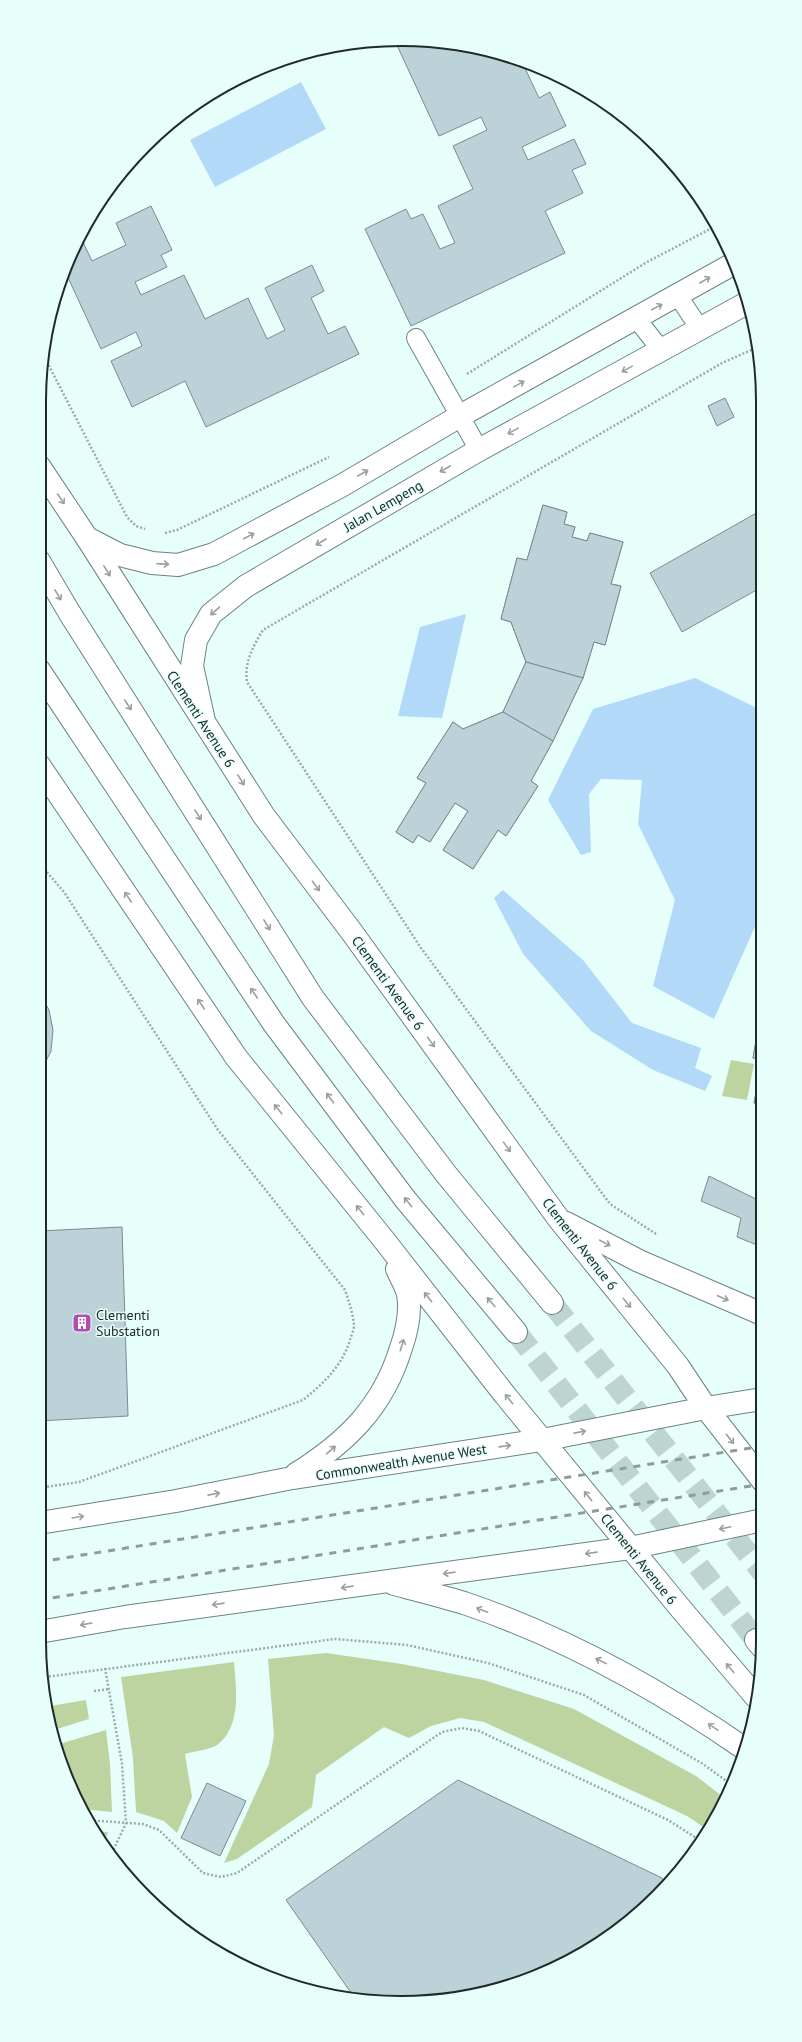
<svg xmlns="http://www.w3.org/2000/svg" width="802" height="2042" viewBox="0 0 802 2042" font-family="'PT Sans',sans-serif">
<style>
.green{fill:#bdd3a0}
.water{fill:#b2d9f7}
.building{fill:#bbd3d8;stroke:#768d92}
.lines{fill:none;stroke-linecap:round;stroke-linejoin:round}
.primary-tunnel{stroke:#bed4d1;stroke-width:22;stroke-dasharray:22 11;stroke-linecap:butt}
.lane-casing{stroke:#6c837f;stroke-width:20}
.street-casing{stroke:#6c837f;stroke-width:24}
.primary-casing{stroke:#6c837f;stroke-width:24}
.path{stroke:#99aca9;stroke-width:2.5;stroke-dasharray:2 2;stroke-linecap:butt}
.lane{stroke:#fff;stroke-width:18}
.street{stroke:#fff;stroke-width:22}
.primary{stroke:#fff;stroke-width:22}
.rail{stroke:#8c9e9b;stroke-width:3;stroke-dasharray:7 7;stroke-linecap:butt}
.oneway{stroke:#9b9f9e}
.labels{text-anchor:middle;stroke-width:3;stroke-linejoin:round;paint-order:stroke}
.street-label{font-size:14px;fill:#202a28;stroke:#e6fffb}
.poi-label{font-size:14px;fill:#202a28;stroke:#e6fffb;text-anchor:start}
.rim{fill:none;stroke:#202a28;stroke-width:2}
</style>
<rect width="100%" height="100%" fill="#e6fffb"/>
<g class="green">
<polygon points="731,1060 754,1064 747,1100 722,1096"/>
<polygon points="326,1653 402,1664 484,1680 574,1709 696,1776 726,1799 708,1830 687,1816 484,1722 460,1718 431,1726 409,1738 384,1727 316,1775 312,1807 237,1859 224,1863 269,1764 274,1735 268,1659"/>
<path d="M 234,1662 C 236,1689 242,1726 217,1745 C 210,1750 194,1751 185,1754 L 192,1797 L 177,1833 L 164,1821 L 136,1812 L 133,1758 L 121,1677 Z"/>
<polygon points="86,1700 89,1719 54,1730 50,1706"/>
<polygon points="106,1730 110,1764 112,1812 82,1809 58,1758 56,1745"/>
<polygon points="94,1831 108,1832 103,1844"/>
</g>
<g class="water">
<polygon points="301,82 326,129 215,187 190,140"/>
<polygon points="466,614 442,718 398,716 420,627"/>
<polygon points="695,678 761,710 761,913 714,1019 653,986 675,900 638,824 642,780 601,779 589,794 591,852 581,855 548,800 593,709"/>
<polygon points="503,890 583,960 632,1023 701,1048 695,1068 712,1076 705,1091 653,1070 591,1031 523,954 494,898"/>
</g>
<g class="building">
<polygon points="425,40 495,51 523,64 539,98 550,92 566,126 522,147 528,160 574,139 586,164 572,170 583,193 545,211 565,253 411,326 365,229 406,209 411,219 423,214 440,249 455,243 438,206 473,189 453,146 487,130 481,117 439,136 395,41"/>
<polygon points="151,206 172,250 161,255 167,267 135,282 141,295 184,275 205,319 248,298 267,339 285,330 265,288 312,265 324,291 311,298 328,334 345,326 359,354 206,427 185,381 132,407 111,361 142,346 136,332 101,349 65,271 75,243 82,240 92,261 126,245 116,223"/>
<polygon points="725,398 734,417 717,426 708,406"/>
<polygon points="543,505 567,512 564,524 575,527 572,537 587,541 590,533 623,542 611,584 621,586 605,645 594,642 583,678 553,741 531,781 538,786 506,836 498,830 473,869 443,850 468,811 455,803 430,842 418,835 413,843 396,832 426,783 417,778 453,722 463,729 503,712 526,662 511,622 501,619 517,558 527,560"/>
<polygon points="543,505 567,512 564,524 575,527 572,537 587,541 590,533 623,542 611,584 621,586 605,645 594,642 583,678 526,662 511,622 501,619 517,558 527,560"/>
<polygon points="760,511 760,588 682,632 650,573"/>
<polygon points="526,662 583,678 553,741 503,712"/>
<polygon points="503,712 553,741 531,781 538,786 506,836 498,830 473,869 443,850 468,811 455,803 430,842 418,835 413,843 396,832 426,783 417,778 453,722 463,729"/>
<polygon points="39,992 49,1010 53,1030 51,1051 39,1075"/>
<polygon points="761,1013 762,1060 753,1058"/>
<polygon points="761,1013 762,1060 753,1058"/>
<polygon points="762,1063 762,1104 754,1103"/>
<polygon points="762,1063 762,1104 754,1103"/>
<polygon points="709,1176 762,1202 762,1262 756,1260 757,1245 737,1237 741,1218 701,1201"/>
<polygon points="122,1227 128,1416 39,1421 39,1231"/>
<polygon points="458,1780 662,1878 665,1883 602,1942 540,1975 472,1996 356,2000 286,1900"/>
<polygon points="207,1783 246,1801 220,1856 181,1838"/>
</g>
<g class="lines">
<g class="primary-tunnel">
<polyline points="552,1303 763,1573"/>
<polyline points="516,1332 756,1640"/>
</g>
<g class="lane-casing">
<g id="lane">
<polyline points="678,296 700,329"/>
<polyline points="636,318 661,350"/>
<polyline points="416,338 479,450"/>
</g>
</g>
<g class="street-casing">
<g id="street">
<polyline points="87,538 120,555 152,563 178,565 214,554 341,486 460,416 733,264"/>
<polyline points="204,721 192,666 196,640 211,614 246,586 479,450 745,304"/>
</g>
</g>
<g class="primary-casing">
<g id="primary">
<polyline points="39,466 87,538 264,816 351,931 558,1218 678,1366 706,1408 763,1481"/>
<polyline points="39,561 69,612 313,998 446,1174 552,1303"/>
<polyline points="39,670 274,1024 405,1199 516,1332"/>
<polyline points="39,765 236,1057 384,1240 505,1395 681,1609 756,1697"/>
<polyline points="566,1223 639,1261 762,1314"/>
<path d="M 296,1474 C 347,1442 383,1407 401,1348 C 407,1331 411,1312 408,1294 C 406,1286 400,1276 397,1269"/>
<polyline points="39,1523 176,1501 287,1479 542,1440 706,1408 762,1399"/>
<path d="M 394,1584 C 417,1590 441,1596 464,1603 C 565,1637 658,1689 745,1749"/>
<polyline points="39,1632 125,1617 630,1548 763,1520"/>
<polyline points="756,1640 762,1647"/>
</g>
</g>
<g class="path">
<polyline points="45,358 127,517 136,526 145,529"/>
<polyline points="467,374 647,262 716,226"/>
<polyline points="165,533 177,530 329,457"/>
<path d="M 39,863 L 64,892 L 218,1130 L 345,1290 C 349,1302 353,1313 354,1326 C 354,1330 351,1336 350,1340 C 342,1366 324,1383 303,1400 L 79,1482 L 39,1488"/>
<polyline points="762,1230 762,1249"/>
<path d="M 656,1234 L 610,1204 L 421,948 L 247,682 C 244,663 253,646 263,630 L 722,363 L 758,347"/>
<polyline points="105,1668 122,1764 126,1823 111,1855"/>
<polyline points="45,1677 335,1639 407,1645 488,1663 584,1695 703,1764 732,1785"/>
<polyline points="94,1691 109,1689"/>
<polyline points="86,1820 143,1824 159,1830 203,1873 221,1877 237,1873 442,1732 462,1728 479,1731 668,1820 701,1841"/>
</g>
<use href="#lane" class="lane"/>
<use href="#street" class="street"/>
<use href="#primary" class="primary"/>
<g class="rail">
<polyline points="39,1562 763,1446"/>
<polyline points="39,1600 763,1484"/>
</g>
</g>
<defs><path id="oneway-shaft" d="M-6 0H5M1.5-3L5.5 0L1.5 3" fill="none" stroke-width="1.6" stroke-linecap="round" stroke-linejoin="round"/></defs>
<g class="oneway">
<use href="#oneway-shaft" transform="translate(705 280) rotate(-30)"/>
<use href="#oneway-shaft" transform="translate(657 307) rotate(-28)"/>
<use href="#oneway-shaft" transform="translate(627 369) rotate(151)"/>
<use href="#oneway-shaft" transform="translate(519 384) rotate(-29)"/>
<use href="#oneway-shaft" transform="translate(513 431) rotate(151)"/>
<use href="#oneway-shaft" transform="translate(445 469) rotate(150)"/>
<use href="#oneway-shaft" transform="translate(363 473) rotate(-30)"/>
<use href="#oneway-shaft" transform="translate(61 499) rotate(56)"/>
<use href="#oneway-shaft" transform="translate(249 536) rotate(-28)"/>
<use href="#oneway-shaft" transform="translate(321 542) rotate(150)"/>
<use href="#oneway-shaft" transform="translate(163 564) rotate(4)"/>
<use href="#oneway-shaft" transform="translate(107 571) rotate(58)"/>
<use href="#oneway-shaft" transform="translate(58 595) rotate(60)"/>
<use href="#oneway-shaft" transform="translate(215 611) rotate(139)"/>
<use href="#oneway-shaft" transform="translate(128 705) rotate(57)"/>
<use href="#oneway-shaft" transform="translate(241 780) rotate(58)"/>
<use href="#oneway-shaft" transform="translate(198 815) rotate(58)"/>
<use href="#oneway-shaft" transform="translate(316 886) rotate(53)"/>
<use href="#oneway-shaft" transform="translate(128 897) rotate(-124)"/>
<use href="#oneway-shaft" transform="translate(267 925) rotate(58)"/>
<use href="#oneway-shaft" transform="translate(254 993) rotate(-124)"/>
<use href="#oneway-shaft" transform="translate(201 1004) rotate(-124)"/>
<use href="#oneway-shaft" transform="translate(431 1042) rotate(54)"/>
<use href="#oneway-shaft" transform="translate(330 1098) rotate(-127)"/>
<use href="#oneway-shaft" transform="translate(278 1109) rotate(-129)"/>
<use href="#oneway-shaft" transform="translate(507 1147) rotate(54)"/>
<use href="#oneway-shaft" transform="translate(408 1202) rotate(-129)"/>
<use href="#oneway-shaft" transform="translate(360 1210) rotate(-129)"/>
<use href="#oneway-shaft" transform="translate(605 1243) rotate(28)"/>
<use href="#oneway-shaft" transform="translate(428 1297) rotate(-128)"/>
<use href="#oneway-shaft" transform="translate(723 1298) rotate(23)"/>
<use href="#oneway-shaft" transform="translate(491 1302) rotate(-130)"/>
<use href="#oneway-shaft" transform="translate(627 1303) rotate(51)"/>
<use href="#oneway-shaft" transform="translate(402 1345) rotate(-73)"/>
<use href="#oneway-shaft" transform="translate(509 1399) rotate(-129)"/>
<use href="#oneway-shaft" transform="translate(580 1432) rotate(-11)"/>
<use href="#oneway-shaft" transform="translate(730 1439) rotate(52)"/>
<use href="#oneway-shaft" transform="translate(505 1446) rotate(-8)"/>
<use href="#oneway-shaft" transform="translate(331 1450) rotate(-41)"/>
<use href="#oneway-shaft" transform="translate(214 1494) rotate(-11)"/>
<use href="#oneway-shaft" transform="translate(588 1496) rotate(-129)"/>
<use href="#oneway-shaft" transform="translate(78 1517) rotate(-9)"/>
<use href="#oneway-shaft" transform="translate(725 1528) rotate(168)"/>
<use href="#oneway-shaft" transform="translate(591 1553) rotate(172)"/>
<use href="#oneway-shaft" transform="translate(449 1573) rotate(172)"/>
<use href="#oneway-shaft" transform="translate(347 1587) rotate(172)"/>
<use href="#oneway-shaft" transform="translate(218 1604) rotate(172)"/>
<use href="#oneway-shaft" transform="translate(482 1610) rotate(-159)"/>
<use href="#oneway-shaft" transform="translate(86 1624) rotate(170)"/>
<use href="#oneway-shaft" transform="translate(601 1661) rotate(-154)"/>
<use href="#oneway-shaft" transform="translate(730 1668) rotate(-130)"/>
<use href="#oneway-shaft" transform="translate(713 1727) rotate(-146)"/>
</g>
<defs>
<g id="building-square" transform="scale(1)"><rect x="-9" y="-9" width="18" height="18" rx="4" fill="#b34db2" stroke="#e6fffb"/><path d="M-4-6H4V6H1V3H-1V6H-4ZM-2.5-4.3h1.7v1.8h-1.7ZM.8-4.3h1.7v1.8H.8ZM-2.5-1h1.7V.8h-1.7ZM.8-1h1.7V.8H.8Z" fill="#fff"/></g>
</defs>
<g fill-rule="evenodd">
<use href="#building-square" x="82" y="1323"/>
</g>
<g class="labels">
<g class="street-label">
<text transform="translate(383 506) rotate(-30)" y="5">Jalan Lempeng</text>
<text transform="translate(201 719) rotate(57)" y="5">Clementi Avenue 6</text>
<text transform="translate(388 983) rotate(54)" y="5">Clementi Avenue 6</text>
<text transform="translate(580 1244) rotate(52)" y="5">Clementi Avenue 6</text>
<text transform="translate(401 1462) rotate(-9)" y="5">Commonwealth Avenue West</text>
<text transform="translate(639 1559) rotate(51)" y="5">Clementi Avenue 6</text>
</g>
<g class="poi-label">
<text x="96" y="1320">Clementi<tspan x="96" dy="16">Substation</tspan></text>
</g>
</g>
<path d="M0 0H802V2042H0ZM401 46H401A355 355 0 0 1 756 401V1641A355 355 0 0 1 401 1996H401A355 355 0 0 1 46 1641V401A355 355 0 0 1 401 46Z" fill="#e6fffb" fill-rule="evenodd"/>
<path class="rim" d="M401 46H401A355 355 0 0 1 756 401V1641A355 355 0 0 1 401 1996H401A355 355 0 0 1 46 1641V401A355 355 0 0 1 401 46Z"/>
</svg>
